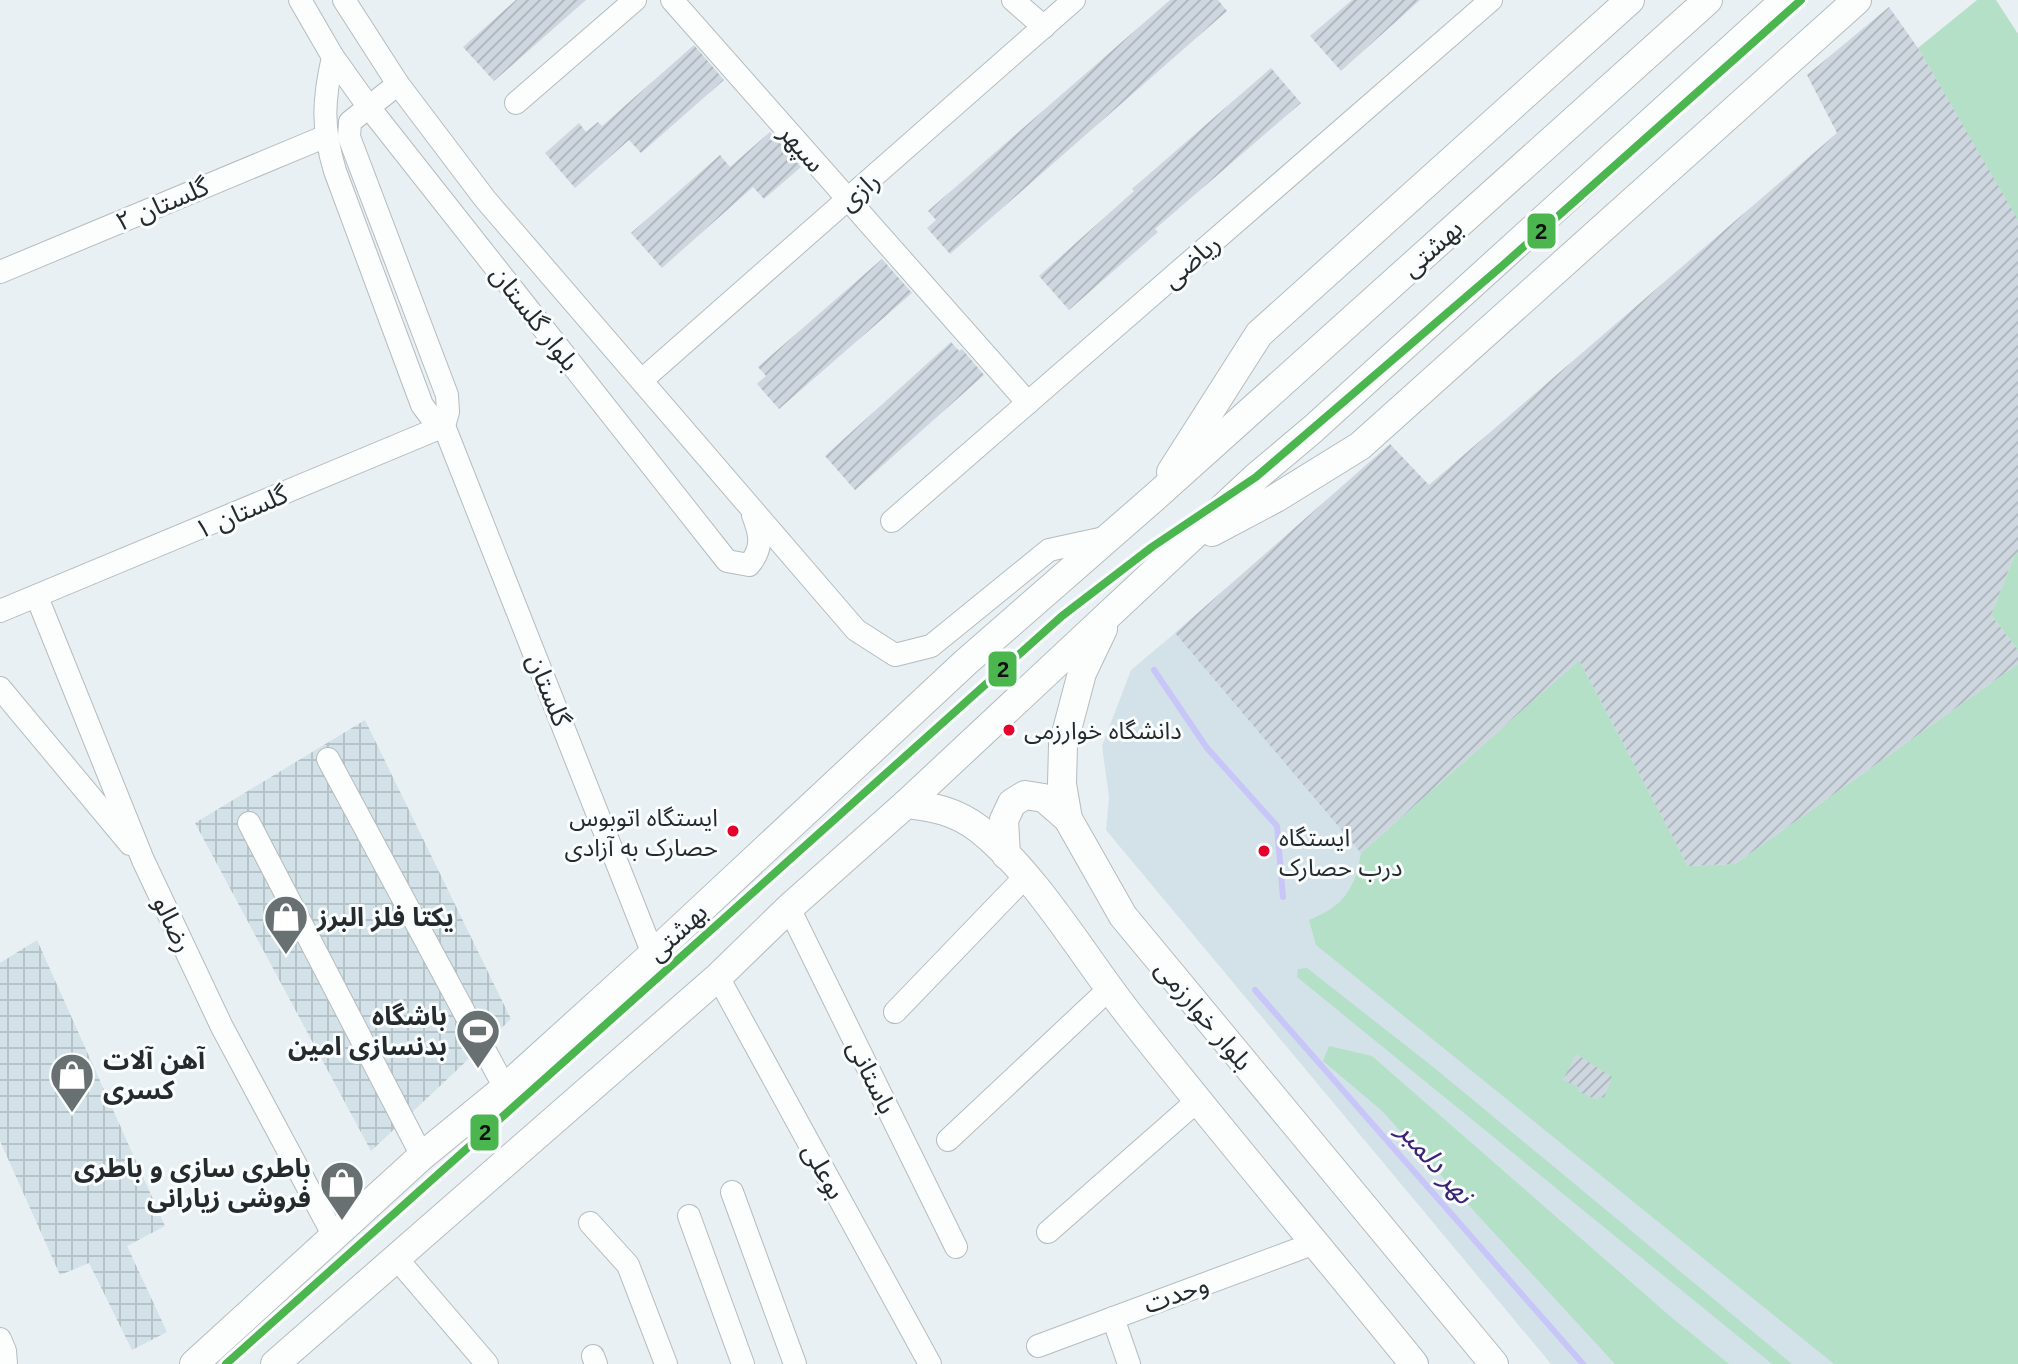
<svg xmlns="http://www.w3.org/2000/svg" width="2018" height="1364" viewBox="0 0 2018 1364" font-family="Helvetica,'Noto Sans Arabic',sans-serif">
<style>
.built{fill:#d3e2e8}
.industrial{fill:url(#industrial-grid)}
.grass{fill:#b4e0c7}
.lines{fill:none;stroke-linecap:round;stroke-linejoin:round}
.stream{stroke:#c8c5f8;stroke-width:6}
.building{fill:url(#building-hatch)}
.minor-casing{stroke:#b5bcbe;stroke-width:24}
.major-casing{stroke:#b5bcbe;stroke-width:30}
.minor{stroke:#fcfdfd;stroke-width:22}
.major{stroke:#fcfdfd;stroke-width:28}
.metro-1-casing{stroke:#fafdfe;stroke-width:14}
.metro-1{stroke:#4bb64d;stroke-width:8}
.bus-dot{fill:#e4002b;stroke:#fafdfe;stroke-width:3}
.labels{text-anchor:middle;stroke-width:6;stroke-linejoin:round;paint-order:stroke}
.bus-label{font-size:24px;fill:#252b2d;stroke:#fafdfe;text-anchor:start}
.street-label{font-size:26px;fill:#252b2d;stroke:#fafdfe}
.poi-label{font-size:26px;font-weight:bold;fill:#252b2d;stroke:#fafdfe;text-anchor:start}
.water-label{font-size:28px;font-style:italic;fill:#3a2476;stroke:#fafdfe}
.line-badge{stroke:#fafdfe;stroke-width:3}
.pale-badge-label{font-size:22px;text-anchor:middle;font-weight:bold;fill:#111}
</style>
<defs>
<pattern id="industrial-grid" width="8" height="8" patternUnits="userSpaceOnUse" patternTransform="scale(2)"><rect width="8" height="8" fill="#d3e2e8"/><path d="M0 4h8M4 0v8" fill="none" stroke="#b5c2c7"/></pattern>
<pattern id="building-hatch" width="6" height="6" patternUnits="userSpaceOnUse" patternTransform="scale(2)"><rect width="6" height="6" fill="#ced7e0"/><path d="M-1 1l2-2M0 6l6-6M5 7l2-2" fill="none" stroke="#b1b9c0"/></pattern>
</defs>
<rect width="100%" height="100%" fill="#e8f0f3"/>
<polygon class="built" points="1175,633 1362,852 1579,660 1688,866 1735,864 2018,664 2018,1364 1551,1364 1106,830 1109,797 1102,746 1131,670"/>
<g class="industrial">
<polygon points="365,720 511,1019 371,1151 195,823"/>
<polygon points="37,940 165,1226 127,1246 167,1332 132,1350 89,1263 60,1275 0,1141 0,963"/>
</g>
<g class="grass">
<polygon points="1977,0 1996,0 2018,34 2018,221 1918,48"/>
<polygon points="2018,553 2018,650 1991,615 2014,556"/>
<path d="M 1579,660 L 1688,866 L 1735,864 L 2018,664 L 2018,1364 L 1834,1364 L 1316,945 L 1309,920 C 1344,906 1355,889 1361,853 Z"/>
<polygon points="1307,968 1437,1070 1792,1364 1772,1364 1297,977 1298,969"/>
<polygon points="1329,1046 1372,1056 1671,1317 1729,1364 1615,1364 1381,1110 1323,1061"/>
</g>
<g class="lines">
<g class="stream">
<polyline points="1154,670 1207,748 1277,826 1283,897"/>
<polyline points="1255,990 1583,1364"/>
</g>
</g>
<g class="building">
<polygon points="516,0 586,0 494,81 463,47"/>
<polygon points="1170,0 1218,0 1227,11 950,254 927,228 936,220 928,211"/>
<polygon points="1352,0 1420,0 1341,71 1310,36"/>
<polygon points="1889,7 1918,48 2018,220 2018,553 2014,556 1991,615 2018,650 2018,664 1735,864 1688,866 1579,660 1361,853 1175,633 1390,444 1429,485 1837,133 1807,75"/>
<polygon points="694,45 724,80 641,153 629,140 575,188 545,153 579,123 586,132 598,122 602,126"/>
<polygon points="1271,68 1301,103 1155,229 1158,232 1069,310 1039,276 1134,191 1132,189"/>
<polygon points="770,132 801,167 764,199 753,187 662,268 631,233 720,155 730,167"/>
<polygon points="882,259 912,293 779,409 757,384 766,376 758,367"/>
<polygon points="951,342 959,351 962,349 984,375 855,490 825,456"/>
<polygon points="1576,1054 1612,1077 1604,1098 1599,1096 1597,1100 1578,1091 1579,1087 1563,1080"/>
</g>
<g class="lines">
<g class="minor-casing">
<g id="minor">
<path d="M 300,0 L 333,57 L 368,106 L 727,561 L 749,565 C 763,548 761,536 753,515"/>
<polyline points="344,0 398,84 485,199 856,630 895,655 931,646 1049,550 1109,537"/>
<polyline points="672,0 1028,403"/>
<polyline points="1013,0 1044,27"/>
<path d="M 333,57 C 323,101 322,128 335,171 L 422,405 L 431,417 L 444,426 L 653,954"/>
<polyline points="398,84 350,122 349,137 447,395 448,412 444,426"/>
<polyline points="516,103 635,0"/>
<polyline points="0,272 324,137"/>
<polyline points="642,380 1074,0"/>
<polyline points="892,521 1491,0"/>
<polyline points="37,597 143,860 222,1027 335,1238"/>
<polyline points="0,611 444,426"/>
<polyline points="0,688 130,844"/>
<polyline points="328,759 505,1088"/>
<polyline points="249,823 422,1156"/>
<polyline points="789,908 956,1247"/>
<polyline points="718,977 930,1364"/>
<polyline points="895,1012 1025,877"/>
<polyline points="948,1140 1109,989"/>
<polyline points="732,1192 795,1364"/>
<polyline points="689,1216 743,1364"/>
<polyline points="590,1223 628,1265 666,1364"/>
<polyline points="1048,1232 1197,1101"/>
<polyline points="397,1259 487,1364"/>
<polyline points="1113,1318 1129,1364"/>
<polyline points="0,1339 5,1351 6,1364"/>
<polyline points="1038,1346 1315,1243"/>
<polyline points="593,1356 596,1364"/>
</g>
</g>
<g class="major-casing">
<g id="major">
<polyline points="1171,472 1259,334 1630,0"/>
<polyline points="1212,532 1276,498 1360,446 1857,0"/>
<polyline points="1103,629 1082,673 1063,745 1062,784 1068,819 1123,916 1494,1364"/>
<path d="M 906,804 C 934,807 955,811 979,829 C 1036,874 1085,959 1131,1017 C 1223,1134 1320,1248 1414,1364"/>
<polyline points="1006,855 1004,820 1012,803 1025,795 1044,798 1068,819"/>
<polyline points="194,1364 422,1156 505,1088 653,954 966,662 1156,496 1708,0"/>
<polyline points="275,1364 718,977 789,908 906,804 1256,477 1313,429 1785,0"/>
</g>
</g>
<use href="#minor" class="minor"/>
<use href="#major" class="major"/>
<g class="metro-1-casing">
<polyline id="metro-1" points="226,1364 1062,616 1152,547 1256,477 1502,266 1801,0"/>
</g>
<use href="#metro-1" class="metro-1"/>
</g>
<defs>
<g id="shop-pin" transform="scale(2.3)"><path d="M0 17L-7.5 6A9.5 9.5 0 1 1 7.5 6Z" fill="#697072" stroke="#fafdfe"/><path d="M-5-2.5h2.3a2.7 3.5 0 0 1 5.4 0H5L5.5 6h-11ZM-1.5-2.5h3a1.5 2.3 0 0 0-3 0Z" fill="#fff"/></g>
<g id="stadium-pin" transform="scale(2.3)"><path d="M0 17L-7.5 6A9.5 9.5 0 1 1 7.5 6Z" fill="#697072" stroke="#fafdfe"/><path d="M0-5a6.5 5 0 1 0 0 10a6.5 5 0 1 0 0-10ZM-3.5-1.8h7v3.6h-7Z" fill="#fff"/></g>
</defs>
<g fill-rule="evenodd">
<use href="#shop-pin" x="286" y="917"/>
<use href="#stadium-pin" x="478" y="1031"/>
<use href="#shop-pin" x="72" y="1075"/>
<use href="#shop-pin" x="342" y="1183"/>
</g>
<g class="bus-dot">
<circle cx="1009" cy="730" r="7"/>
<circle cx="733" cy="831" r="7"/>
<circle cx="1264" cy="851" r="7"/>
</g>
<g class="labels">
<g class="bus-label">
<text x="1024" y="739">دانشگاه خوارزمی</text>
<text x="718" y="826" text-anchor="end">ایستگاه اتوبوس<tspan x="718" dy="30">حصارک به آزادی</tspan></text>
<text x="1279" y="846">ایستگاه<tspan x="1279" dy="30">درب حصارک</tspan></text>
</g>
<g class="street-label">
<text transform="translate(802 148) rotate(49)" y="9">سپهر</text>
<text transform="translate(859 191) rotate(-41)" y="9">رازی</text>
<text transform="translate(162 204) rotate(-23)" y="9">گلستان ۲</text>
<text transform="translate(1432 248) rotate(-42)" y="9">بهشتى</text>
<text transform="translate(1191 261) rotate(-41)" y="9">ریاضی</text>
<text transform="translate(535 318) rotate(52)" y="9">بلوار گلستان</text>
<text transform="translate(241 512) rotate(-23)" y="9">گلستان ۱</text>
<text transform="translate(549 690) rotate(68)" y="9">گلستان</text>
<text transform="translate(173 924) rotate(65)" y="9">رضالو</text>
<text transform="translate(677 932) rotate(-43)" y="9">بهشتی</text>
<text transform="translate(1204 1015) rotate(50)" y="9">بلوار خوارزمی</text>
<text transform="translate(872 1077) rotate(64)" y="9">باستانی</text>
<text transform="translate(824 1171) rotate(61)" y="9">بوعلی</text>
<text transform="translate(1176 1294) rotate(-20)" y="9">وحدت</text>
</g>
<g class="poi-label">
<text x="317" y="926">یکتا فلز البرز</text>
<text x="447" y="1025" text-anchor="end">باشگاه<tspan x="447" dy="30">بدنسازی امین</tspan></text>
<text x="103" y="1069">آهن آلات<tspan x="103" dy="30">کسری</tspan></text>
<text x="311" y="1177" text-anchor="end">باطری سازی و باطری<tspan x="311" dy="30">فروشی زیارانی</tspan></text>
</g>
<g class="water-label">
<text transform="translate(1436 1162) rotate(49)" y="10">نهر دلمبر</text>
</g>
</g>
<g class="line-badge">
<rect x="1526" y="212" width="31" height="38" rx="8" fill="#4bb64d"/>
<rect x="987" y="650" width="31" height="38" rx="8" fill="#4bb64d"/>
<rect x="469" y="1113" width="31" height="39" rx="8" fill="#4bb64d"/>
</g>
<g class="pale-badge-label">
<text x="1541" y="239">2</text>
<text x="1003" y="677">2</text>
<text x="485" y="1140">2</text>
</g>
</svg>
